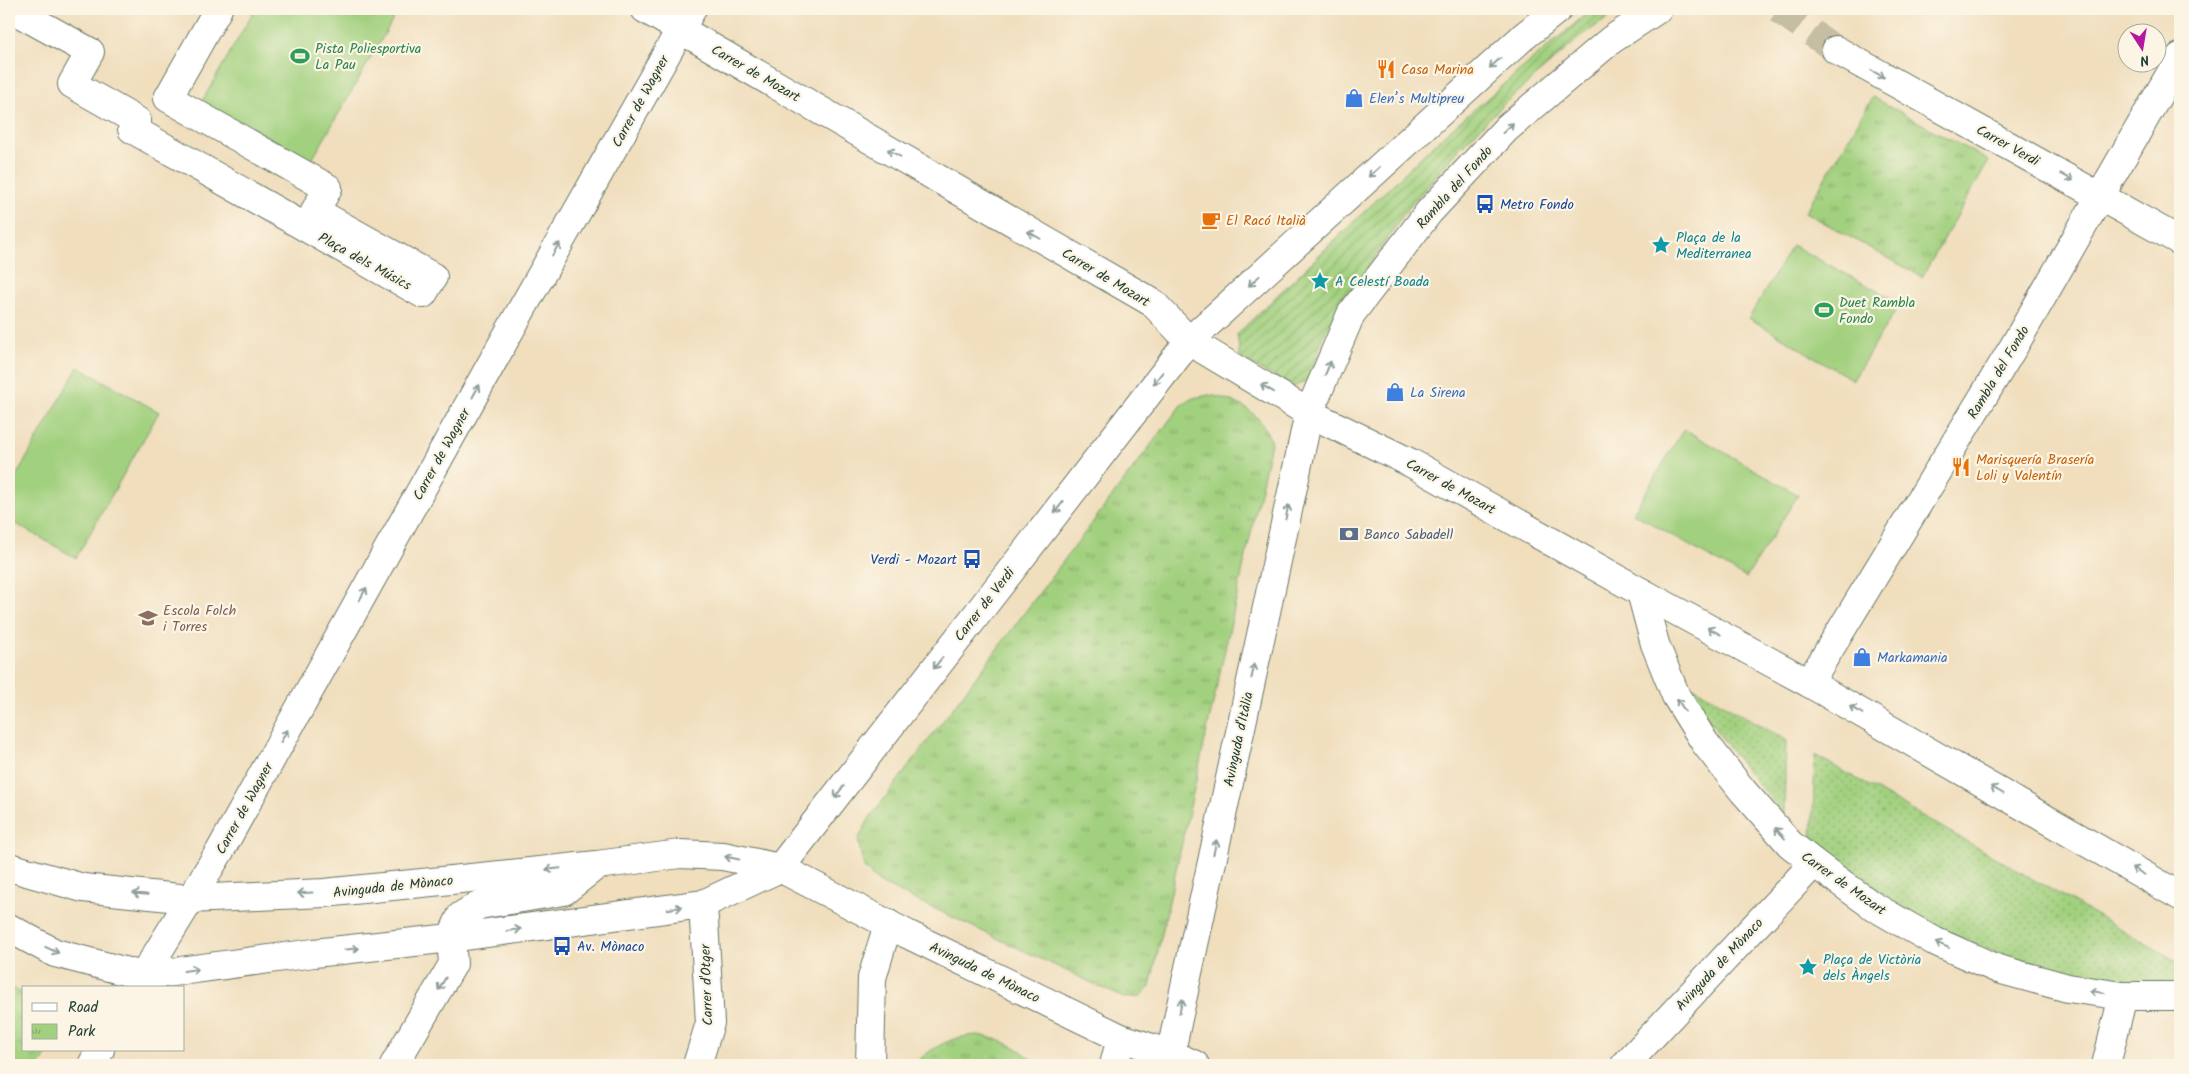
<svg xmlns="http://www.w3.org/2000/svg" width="2189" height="1074" viewBox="0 0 2189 1074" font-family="Kalam,sans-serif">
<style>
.grass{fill:url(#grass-dots);stroke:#608659}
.park{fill:url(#park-tufts);stroke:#608659}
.garden{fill:url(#garden-furrows);stroke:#608659}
.pitch{fill:#a1d07e;stroke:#608659}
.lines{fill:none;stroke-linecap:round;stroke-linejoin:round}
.minor-tunnel{stroke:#c6bea2;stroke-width:28;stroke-dasharray:28 14;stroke-linecap:butt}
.minor-casing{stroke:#687564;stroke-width:30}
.minor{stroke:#fff;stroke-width:28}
.oneway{stroke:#8f9e9a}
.labels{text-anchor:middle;stroke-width:4.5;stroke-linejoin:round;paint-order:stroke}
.leisure-label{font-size:14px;fill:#27864d;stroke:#fcf5e5;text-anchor:start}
.food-label{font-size:14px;fill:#c56008;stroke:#fcf5e5;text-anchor:start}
.street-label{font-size:14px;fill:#1f3d34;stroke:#fcf5e5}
.shop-label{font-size:14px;fill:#366cbe;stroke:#fcf5e5;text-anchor:start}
.transit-label{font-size:14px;fill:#164399;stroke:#fcf5e5;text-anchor:start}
.culture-label{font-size:14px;fill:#0d838f;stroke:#fcf5e5;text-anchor:start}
.service-label{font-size:14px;fill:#4e5e75;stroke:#fcf5e5;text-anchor:start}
.education-label{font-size:14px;fill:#785e54;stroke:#fcf5e5;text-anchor:start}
</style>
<defs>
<pattern id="grass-dots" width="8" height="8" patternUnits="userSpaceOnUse" patternTransform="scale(1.25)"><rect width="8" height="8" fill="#a1d07e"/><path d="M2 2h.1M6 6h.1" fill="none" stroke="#83aa68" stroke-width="1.8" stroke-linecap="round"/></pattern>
<pattern id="park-tufts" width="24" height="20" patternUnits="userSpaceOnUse" patternTransform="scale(1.25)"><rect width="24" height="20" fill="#a1d07e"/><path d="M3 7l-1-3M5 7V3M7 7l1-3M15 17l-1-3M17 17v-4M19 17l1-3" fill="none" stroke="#83aa68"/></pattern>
<pattern id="garden-furrows" width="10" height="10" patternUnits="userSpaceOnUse" patternTransform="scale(1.25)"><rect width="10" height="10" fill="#a1d07e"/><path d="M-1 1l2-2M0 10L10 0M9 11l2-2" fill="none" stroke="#83aa68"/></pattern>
</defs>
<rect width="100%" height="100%" fill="#fcf5e5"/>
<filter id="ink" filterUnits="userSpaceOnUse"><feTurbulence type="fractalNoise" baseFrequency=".02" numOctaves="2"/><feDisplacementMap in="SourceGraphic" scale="10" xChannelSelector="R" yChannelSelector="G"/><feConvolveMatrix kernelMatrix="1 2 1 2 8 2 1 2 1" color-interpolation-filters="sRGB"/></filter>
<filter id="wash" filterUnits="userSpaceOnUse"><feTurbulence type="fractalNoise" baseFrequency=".0096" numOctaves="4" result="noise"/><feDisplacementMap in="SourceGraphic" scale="20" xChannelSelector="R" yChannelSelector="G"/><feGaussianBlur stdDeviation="1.12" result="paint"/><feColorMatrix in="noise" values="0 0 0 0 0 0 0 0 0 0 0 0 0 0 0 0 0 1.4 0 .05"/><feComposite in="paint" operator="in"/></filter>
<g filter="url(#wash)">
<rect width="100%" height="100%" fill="#f0debd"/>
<g class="grass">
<path d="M 1688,684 L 1786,740 L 1784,814 C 1749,773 1713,733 1688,684 Z"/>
<path d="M 1815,755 L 2180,963 L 2180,985 C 2138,983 2096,982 2055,971 C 2010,960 1964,942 1924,920 C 1885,899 1849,872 1812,846 Z"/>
</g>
<g class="park">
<polygon points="1873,97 1989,161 1922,277 1805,212"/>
<path d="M 1209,395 C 1239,401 1262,412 1271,443 L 1150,987 L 1140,997 L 1124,998 L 880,883 L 864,868 L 858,840 L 869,819 L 1181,405 L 1193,398 Z"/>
<polygon points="9,986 24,994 24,1050 49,1050 40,1065 9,1065"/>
<path d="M 978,1035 C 1000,1039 1023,1048 1037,1065 L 914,1065 C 931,1047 953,1036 978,1035 Z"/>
</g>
<polygon class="garden" points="1592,9 1621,9 1583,35 1507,101 1455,153 1403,215 1322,337 1313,377 1294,387 1240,359 1237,334 1444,135"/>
<g class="pitch">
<polygon points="255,9 399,9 309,165 201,103"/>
<polygon points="1792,245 1900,303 1853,380 1749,318"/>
<polygon points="78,367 159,412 76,558 9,520 9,489"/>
<polygon points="1684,429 1798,495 1746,578 1633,513"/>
</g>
</g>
<g filter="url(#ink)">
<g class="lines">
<polyline class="minor-tunnel" points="1778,9 1836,50"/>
<g class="minor-casing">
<g id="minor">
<polyline points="24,9 21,14 90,52 72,84 137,121 132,129 423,294 433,277 315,211 328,188 168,98 218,9"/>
<polyline points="645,9 1153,303 1189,341 1309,413 1411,463 1641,592 1809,683 2180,896"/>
<polyline points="1836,50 2180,241"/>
<polyline points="1641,592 1655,644 1676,696 1705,743 1743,791 1790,844 1814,863 1873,906 1934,941 1998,969 2068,988 2123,996 2180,996"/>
<polyline points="1809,683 2014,346 2180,57"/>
<polyline points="9,867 83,888 189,899 324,893 597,865 680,854 723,856 780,868 907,934 1121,1038 1171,1054 1195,1065"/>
<polyline points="9,928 55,953 143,976 314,953 451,938 703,904 780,868 1189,341 1523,37 1558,9"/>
<polyline points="137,986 220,851 523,307 692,9"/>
<polyline points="92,1065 100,1050"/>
<polyline points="394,1065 453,964 451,938 461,916 479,905 564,891 597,865"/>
<polyline points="697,1065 710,1023 703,904"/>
<polyline points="870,1065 872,978 888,924"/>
<polyline points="1114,1065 1121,1038"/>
<polyline points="1168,1065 1309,413 1351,314 1429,212 1506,129 1611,40 1658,9"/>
<polyline points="1625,1065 1814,863"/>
<polyline points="2106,1065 2123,996"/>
</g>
</g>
<use href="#minor" class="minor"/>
</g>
<defs><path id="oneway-shaft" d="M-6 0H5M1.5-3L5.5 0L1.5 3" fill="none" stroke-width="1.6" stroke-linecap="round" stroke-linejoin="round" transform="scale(1.25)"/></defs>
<g class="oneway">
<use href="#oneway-shaft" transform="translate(1495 63) rotate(138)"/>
<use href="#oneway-shaft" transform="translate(1878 74) rotate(29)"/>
<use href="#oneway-shaft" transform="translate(1508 128) rotate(-43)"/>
<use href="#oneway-shaft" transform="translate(894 153) rotate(-150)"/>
<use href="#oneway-shaft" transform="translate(1374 172) rotate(138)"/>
<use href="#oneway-shaft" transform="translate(2067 177) rotate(29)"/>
<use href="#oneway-shaft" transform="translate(1034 235) rotate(-150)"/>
<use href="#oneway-shaft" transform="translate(556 249) rotate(-60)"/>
<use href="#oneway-shaft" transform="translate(1254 281) rotate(137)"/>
<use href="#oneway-shaft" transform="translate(1328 368) rotate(-67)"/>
<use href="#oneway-shaft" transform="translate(1158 378) rotate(128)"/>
<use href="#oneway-shaft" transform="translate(1267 388) rotate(-149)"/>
<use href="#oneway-shaft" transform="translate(476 391) rotate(-61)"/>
<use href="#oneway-shaft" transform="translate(1059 507) rotate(128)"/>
<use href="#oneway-shaft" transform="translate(1287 512) rotate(-78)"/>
<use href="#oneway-shaft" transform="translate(363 594) rotate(-61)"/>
<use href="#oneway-shaft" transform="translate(1714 631) rotate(-152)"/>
<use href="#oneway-shaft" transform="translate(938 663) rotate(128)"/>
<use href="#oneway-shaft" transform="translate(1253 671) rotate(-78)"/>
<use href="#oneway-shaft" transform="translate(1681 705) rotate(-122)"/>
<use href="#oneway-shaft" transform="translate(1856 710) rotate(-150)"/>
<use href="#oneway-shaft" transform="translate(284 736) rotate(-61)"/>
<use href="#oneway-shaft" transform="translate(1997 790) rotate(-150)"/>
<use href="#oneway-shaft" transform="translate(839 792) rotate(128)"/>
<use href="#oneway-shaft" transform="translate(1780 833) rotate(-132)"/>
<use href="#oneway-shaft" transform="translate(1215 847) rotate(-78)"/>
<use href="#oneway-shaft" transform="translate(732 858) rotate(-168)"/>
<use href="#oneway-shaft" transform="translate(553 869) rotate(174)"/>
<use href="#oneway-shaft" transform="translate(2138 871) rotate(-150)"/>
<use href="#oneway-shaft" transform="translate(305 893) rotate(177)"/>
<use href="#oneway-shaft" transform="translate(140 894) rotate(-174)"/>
<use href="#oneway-shaft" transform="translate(675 908) rotate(-9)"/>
<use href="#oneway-shaft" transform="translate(514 930) rotate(-8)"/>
<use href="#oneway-shaft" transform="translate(1942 945) rotate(-157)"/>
<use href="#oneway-shaft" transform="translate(352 949) rotate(-6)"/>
<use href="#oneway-shaft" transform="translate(52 950) rotate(24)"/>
<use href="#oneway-shaft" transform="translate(191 970) rotate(-8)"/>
<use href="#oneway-shaft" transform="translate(442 984) rotate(120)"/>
<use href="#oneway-shaft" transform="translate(2097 992) rotate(-172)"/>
<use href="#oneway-shaft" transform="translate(1181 1006) rotate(-78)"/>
</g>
</g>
<defs>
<g id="stadium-bare" transform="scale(1.5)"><path d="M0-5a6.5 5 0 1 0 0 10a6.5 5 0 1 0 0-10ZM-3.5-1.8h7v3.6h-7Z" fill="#2e9e5b" stroke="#fcf5e5" stroke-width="2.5" paint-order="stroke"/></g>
<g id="restaurant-bare" transform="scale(1.5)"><path d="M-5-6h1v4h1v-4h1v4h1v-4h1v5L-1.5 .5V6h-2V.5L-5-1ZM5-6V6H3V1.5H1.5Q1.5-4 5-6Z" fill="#e8710a" stroke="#fcf5e5" stroke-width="2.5" paint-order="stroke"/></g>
<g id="shop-bare" transform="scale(1.5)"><path d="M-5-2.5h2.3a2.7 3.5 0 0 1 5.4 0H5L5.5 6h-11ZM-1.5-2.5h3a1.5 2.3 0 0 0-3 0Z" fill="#3f7fe0" stroke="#fcf5e5" stroke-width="2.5" paint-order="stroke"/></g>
<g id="bus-bare" transform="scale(1.5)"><path d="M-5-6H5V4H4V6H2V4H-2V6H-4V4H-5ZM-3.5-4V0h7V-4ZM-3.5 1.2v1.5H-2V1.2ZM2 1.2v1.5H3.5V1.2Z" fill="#1a4fb4" stroke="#fcf5e5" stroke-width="2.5" paint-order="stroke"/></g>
<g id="cafe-bare" transform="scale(1.5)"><path d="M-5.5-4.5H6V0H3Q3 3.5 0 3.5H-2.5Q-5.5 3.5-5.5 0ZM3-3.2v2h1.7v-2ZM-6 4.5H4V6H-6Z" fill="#e8710a" stroke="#fcf5e5" stroke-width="2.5" paint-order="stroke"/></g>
<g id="sight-bare" transform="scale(1.5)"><path d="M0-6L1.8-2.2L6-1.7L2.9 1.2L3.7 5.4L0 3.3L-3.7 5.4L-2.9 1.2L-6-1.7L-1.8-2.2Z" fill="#0f9aa8" stroke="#fcf5e5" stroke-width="2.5" paint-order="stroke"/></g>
<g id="bank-bare" transform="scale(1.5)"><path d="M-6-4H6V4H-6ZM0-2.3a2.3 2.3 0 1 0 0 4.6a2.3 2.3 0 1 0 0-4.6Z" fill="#5c6f8a" stroke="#fcf5e5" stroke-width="2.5" paint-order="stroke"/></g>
<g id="school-bare" transform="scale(1.5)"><path d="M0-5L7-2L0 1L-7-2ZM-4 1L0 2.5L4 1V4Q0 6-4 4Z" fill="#8d6e63" stroke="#fcf5e5" stroke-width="2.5" paint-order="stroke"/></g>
</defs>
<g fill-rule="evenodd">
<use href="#stadium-bare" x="300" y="56"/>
<use href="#restaurant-bare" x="1386" y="69"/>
<use href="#shop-bare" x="1354" y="98"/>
<use href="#bus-bare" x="1485" y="204"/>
<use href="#cafe-bare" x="1211" y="220"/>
<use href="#sight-bare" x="1661" y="245"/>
<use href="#sight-bare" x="1320" y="281"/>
<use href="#stadium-bare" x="1824" y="310"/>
<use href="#shop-bare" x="1395" y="392"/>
<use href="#restaurant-bare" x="1961" y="467"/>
<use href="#bank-bare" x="1349" y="534"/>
<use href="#bus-bare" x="972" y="559"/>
<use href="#school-bare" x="148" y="618"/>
<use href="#shop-bare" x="1862" y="657"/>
<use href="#bus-bare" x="562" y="946"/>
<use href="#sight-bare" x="1808" y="967"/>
</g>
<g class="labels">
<g class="leisure-label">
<text x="315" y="53">Pista Poliesportiva<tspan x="315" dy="16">La Pau</tspan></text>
<text x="1839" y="307">Duet Rambla<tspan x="1839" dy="16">Fondo</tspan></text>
</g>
<g class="food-label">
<text x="1401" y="74">Casa Marina</text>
<text x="1226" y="225">El Racó Italià</text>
<text x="1976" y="464">Marisquería Brasería<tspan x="1976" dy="16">Loli y Valentín</tspan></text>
</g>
<g class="street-label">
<text transform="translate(756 73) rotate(30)" y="5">Carrer de Mozart</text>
<text transform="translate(640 101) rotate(-61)" y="5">Carrer de Wagner</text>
<text transform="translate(2008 145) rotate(29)" y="5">Carrer Verdi</text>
<text transform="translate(1454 187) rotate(-48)" y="5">Rambla del Fondo</text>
<text transform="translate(365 261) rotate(29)" y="5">Plaça dels Músics</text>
<text transform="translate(1106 277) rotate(31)" y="5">Carrer de Mozart</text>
<text transform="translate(1998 372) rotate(-59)" y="5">Rambla del Fondo</text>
<text transform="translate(441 454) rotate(-61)" y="5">Carrer de Wagner</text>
<text transform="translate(1451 486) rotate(29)" y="5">Carrer de Mozart</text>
<text transform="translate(984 604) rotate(-52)" y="5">Carrer de Verdi</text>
<text transform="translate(1238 739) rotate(-78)" y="5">Avinguda d'Itàlia</text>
<text transform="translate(244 808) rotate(-61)" y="5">Carrer de Wagner</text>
<text transform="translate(1844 883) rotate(35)" y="5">Carrer de Mozart</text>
<text transform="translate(393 886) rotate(-6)" y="5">Avinguda de Mònaco</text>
<text transform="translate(1719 964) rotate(-47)" y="5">Avinguda de Mònaco</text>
<text transform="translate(985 972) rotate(26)" y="5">Avinguda de Mònaco</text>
<text transform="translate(706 985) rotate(-92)" y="5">Carrer d'Otger</text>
</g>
<g class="shop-label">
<text x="1369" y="103">Elen’s Multipreu</text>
<text x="1410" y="397">La Sirena</text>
<text x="1877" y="662">Markamania</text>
</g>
<g class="transit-label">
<text x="1500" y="209">Metro Fondo</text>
<text x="957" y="564" text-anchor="end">Verdi - Mozart</text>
<text x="577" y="951">Av. Mònaco</text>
</g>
<g class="culture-label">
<text x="1676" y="242">Plaça de la<tspan x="1676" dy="16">Mediterranea</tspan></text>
<text x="1335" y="286">A Celestí Boada</text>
<text x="1823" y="964">Plaça de Victòria<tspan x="1823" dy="16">dels Àngels</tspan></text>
</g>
<g class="service-label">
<text x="1364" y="539">Banco Sabadell</text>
</g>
<g class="education-label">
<text x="163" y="615">Escola Folch<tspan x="163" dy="16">i Torres</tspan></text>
</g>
</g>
<rect width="2189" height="1074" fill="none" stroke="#fcf5e5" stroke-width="30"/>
<rect x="22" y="986" width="162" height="65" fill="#fcf5e5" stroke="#a4ab9e"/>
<rect x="32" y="1003" width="25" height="8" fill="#ffffff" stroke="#a4ab9e"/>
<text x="68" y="1012" font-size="15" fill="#1f3d34">Road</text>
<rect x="32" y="1024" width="25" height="15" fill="url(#park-tufts)" stroke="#a4ab9e"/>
<text x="68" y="1036" font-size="15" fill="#1f3d34">Park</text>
<g transform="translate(2142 48) rotate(168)"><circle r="24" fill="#fcf5e5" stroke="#a4ab9e"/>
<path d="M0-4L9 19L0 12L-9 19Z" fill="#b5179e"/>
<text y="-8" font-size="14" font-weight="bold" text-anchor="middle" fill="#1f3d34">N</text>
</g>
</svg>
